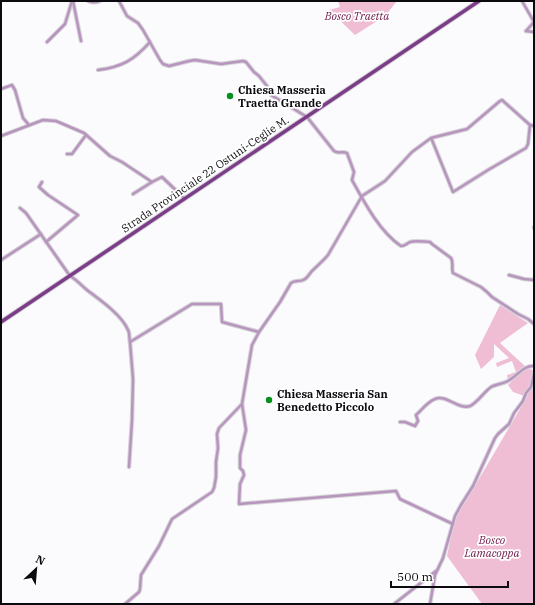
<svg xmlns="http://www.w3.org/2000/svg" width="535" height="605" viewBox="0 0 535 605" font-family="'IBM Plex Serif',serif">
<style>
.green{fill:#efbed4}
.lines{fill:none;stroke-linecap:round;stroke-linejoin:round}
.minor-casing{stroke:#d5d4d7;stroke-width:4.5}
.major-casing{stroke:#d5d4d7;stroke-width:5.5}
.minor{stroke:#b895be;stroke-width:2.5}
.major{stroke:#7c3d88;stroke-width:3.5}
.poi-dot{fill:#099021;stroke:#fff;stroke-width:1.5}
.labels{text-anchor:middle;stroke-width:3.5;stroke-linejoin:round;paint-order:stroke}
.park-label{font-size:11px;font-style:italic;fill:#6c1647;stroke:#fff}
.poi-label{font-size:11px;font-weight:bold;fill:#0b0b0f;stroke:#fff;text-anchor:start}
.street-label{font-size:11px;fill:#0b0b0f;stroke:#fff}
</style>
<rect width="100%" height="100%" fill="#fbfafd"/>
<g class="green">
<polygon points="338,1 397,1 385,16 355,35 329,10 340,7"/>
<polygon points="500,305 528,323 500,343 526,367 534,371 534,604 482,604 447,556 455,516 466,501 527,397 513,392 508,385 518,375 508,381 507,375 516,372 512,361 497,367 496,363 509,358 494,344 494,357 481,369 475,355"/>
</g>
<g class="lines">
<g class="minor-casing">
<g id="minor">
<polyline points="73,1 81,41"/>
<path d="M 88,1 C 93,3 96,3 100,1"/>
<path d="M 119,1 L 127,16 L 138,23 L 143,30 L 160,60 L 163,64 L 169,66 L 189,61 L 195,60 L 221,64 L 243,61 L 246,62 L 254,72 L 259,76 L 267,86 L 271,95 L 307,117 L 334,151 C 338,154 343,151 347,153 L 354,172 L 352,180 C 364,202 380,232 401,246 C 405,246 406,244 410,242 C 416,240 424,242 430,242 L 432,244 L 451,258 C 454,263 451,268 453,273 L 481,287 L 487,292 L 492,297 L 518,314 L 528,319 L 534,324"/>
<polyline points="522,1 534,22 526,31"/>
<polyline points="526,31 534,32"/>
<polyline points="47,42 65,24 72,1"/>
<path d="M 98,70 C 122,67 134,60 150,42"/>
<polyline points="1,89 12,85 15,90 23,118 29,125"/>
<polyline points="1,136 43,120 56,121 84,133 110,156 122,162 152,182 162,177 185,199"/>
<polyline points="432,140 453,192 488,170 526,148 528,144 530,125"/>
<polyline points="67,154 72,154 86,135"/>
<polyline points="42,182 39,187 48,195 78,215 46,242"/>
<polyline points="133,194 152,182"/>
<path d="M 20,208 L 26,213 L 70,276 C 77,280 81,285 87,290 C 100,300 122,315 128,330 C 130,333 129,339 130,342 L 192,304 L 221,304 L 222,322 L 259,332"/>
<polyline points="534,227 534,228"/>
<polyline points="1,260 41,234"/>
<polyline points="509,275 524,279 534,280"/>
<polyline points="242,404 246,430 240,455 240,468 243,471 244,475 240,484 239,504 396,491 400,499 453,524"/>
<path d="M 400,422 L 405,422 L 415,426 L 418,421 L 416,415 C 422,410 427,402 435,399 C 446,394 458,410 470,406 C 477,403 484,392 491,387 C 496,384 503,384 508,381 C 517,376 524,365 534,366"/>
<polyline points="129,467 132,420 133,379 130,342"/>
<path d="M 125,604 L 139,592 L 140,589 L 141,575 L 159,546 L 172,519 L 212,492 L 214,488 L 216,477 L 216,462 L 218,448 L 217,434 L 219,428 L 242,404 L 252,345 L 259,332 L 280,302 L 291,283 C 295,280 299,282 303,280 C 307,279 309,274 312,271 C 318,265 323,261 328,255 L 362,196 L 385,181 L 412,152 L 431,138 L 467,129 L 500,101 L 502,100 L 530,125 L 534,126"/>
<polyline points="394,604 436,571"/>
<polyline points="430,604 435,575 443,558 455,516 461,505 473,486 495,438 498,434 509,424 514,413 523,401 526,393 531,387 534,374"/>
</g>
</g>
<g class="major-casing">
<polyline id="major" points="1,322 479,1"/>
</g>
<use href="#minor" class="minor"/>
<use href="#major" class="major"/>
</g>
<g class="poi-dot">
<circle cx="230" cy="96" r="4"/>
<circle cx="269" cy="400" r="4"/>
</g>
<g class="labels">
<g class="park-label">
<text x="357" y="20">Bosco Traetta</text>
<text x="492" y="544">Bosco<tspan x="492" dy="13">Lamacoppa</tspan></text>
</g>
<g class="poi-label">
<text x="238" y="94">Chiesa Masseria<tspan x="238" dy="13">Traetta Grande</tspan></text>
<text x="277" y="398">Chiesa Masseria San<tspan x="277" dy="13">Benedetto Piccolo</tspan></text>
</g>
<g class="street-label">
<text transform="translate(205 174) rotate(-34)" y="4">Strada Provinciale 22 Ostuni-Ceglie M.</text>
</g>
</g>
<rect width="535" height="605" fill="none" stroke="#0b0b0f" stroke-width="4"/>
<g transform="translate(36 569) rotate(26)" stroke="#ffffff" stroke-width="3" paint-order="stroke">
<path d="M0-3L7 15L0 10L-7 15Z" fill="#0b0b0f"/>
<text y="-6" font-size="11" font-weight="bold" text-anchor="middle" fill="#0b0b0f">N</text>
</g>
<path d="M391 581v6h117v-6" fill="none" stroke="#0b0b0f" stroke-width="2"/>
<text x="397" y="581" font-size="12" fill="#0b0b0f" stroke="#ffffff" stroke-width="3" paint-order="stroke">500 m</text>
</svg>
